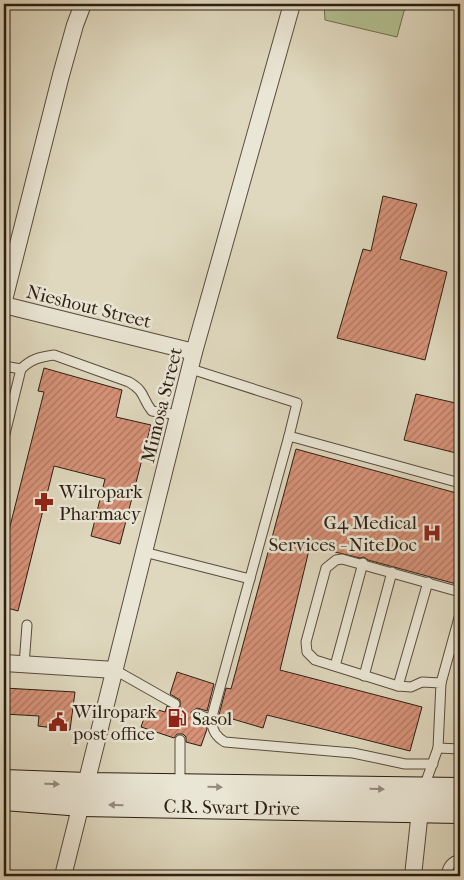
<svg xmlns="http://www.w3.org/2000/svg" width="464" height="880" viewBox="0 0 464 880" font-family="'IM FELL French Canon',serif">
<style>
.green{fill:#b2bf91;stroke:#706e52}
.building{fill:url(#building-hatch);stroke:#2d1e13}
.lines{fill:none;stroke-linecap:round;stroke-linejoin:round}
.service-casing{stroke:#5a4c3e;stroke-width:11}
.minor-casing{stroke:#5a4c3e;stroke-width:18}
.secondary-casing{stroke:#2d1e13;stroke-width:26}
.service{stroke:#eae6d5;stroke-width:9}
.minor{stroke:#eae6d5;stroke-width:16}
.secondary{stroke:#eae6d5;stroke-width:24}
.oneway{fill:#958c7e}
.labels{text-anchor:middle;stroke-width:5;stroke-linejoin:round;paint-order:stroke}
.street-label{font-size:19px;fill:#2d1e13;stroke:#eae6d5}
.poi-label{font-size:19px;fill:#2d1e13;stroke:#eae6d5;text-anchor:start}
</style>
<defs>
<pattern id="building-hatch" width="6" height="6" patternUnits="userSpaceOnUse" patternTransform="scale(1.25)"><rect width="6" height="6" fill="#d79278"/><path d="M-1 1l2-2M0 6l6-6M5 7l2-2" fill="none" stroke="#af7761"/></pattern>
</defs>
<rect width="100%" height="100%" fill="#dfd8be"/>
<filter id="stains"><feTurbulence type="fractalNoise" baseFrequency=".004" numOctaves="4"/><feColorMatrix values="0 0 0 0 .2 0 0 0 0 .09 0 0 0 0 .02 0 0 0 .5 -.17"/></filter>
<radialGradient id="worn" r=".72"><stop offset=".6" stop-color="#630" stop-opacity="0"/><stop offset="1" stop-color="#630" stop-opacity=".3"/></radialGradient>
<polygon class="green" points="324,4 406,4 397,37 325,20"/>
<g class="building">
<polygon points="383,196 417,204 400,259 447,272 425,360 337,338 363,249 371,251"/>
<polygon points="44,368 122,390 116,417 151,425 120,544 91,536 105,479 54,466 18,611 4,607 4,550 44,392 38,391"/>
<polygon points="416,394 460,404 460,454 404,440"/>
<polygon points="296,449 460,494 460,585 368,560 364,557 360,558 339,553 310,546 280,670 422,707 410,751 267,715 263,728 219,715 226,688 231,689"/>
<polygon points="177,672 214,684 207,711 197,708 191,712 192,718 206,724 207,729 201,746 186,742 186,737 183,734 177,734 174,738 141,727 148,707 165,712 167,706 175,710 180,707 180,700 170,694"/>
<polygon points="4,688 75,692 70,730 38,726 39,716 4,714"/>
</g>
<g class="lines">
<g class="service-casing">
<g id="service">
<polyline points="4,366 21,369"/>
<polyline points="191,369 297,403 289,436 460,483"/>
<path d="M 289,436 L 211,720 C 213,731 216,737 225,742 L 353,753 L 405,764 L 433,764"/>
<path d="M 4,438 L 21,369 C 31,359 40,357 54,355 L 129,382 C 146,392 141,397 152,411 L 179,415"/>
<polyline points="144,552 250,579"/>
<polyline points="24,665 27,625"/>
<polyline points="335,666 363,563"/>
<polyline points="115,670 175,704"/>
<polyline points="364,676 392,572"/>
<polyline points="441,683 460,614"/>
<polyline points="398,686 428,582"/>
<polyline points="197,714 211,720"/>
<polyline points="180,740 180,786"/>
<polyline points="438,748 460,749"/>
<polyline points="424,787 438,748 441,683 422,682 411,687 398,686 315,660 307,652 306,642 326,568 336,560 342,559 460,592"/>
<path d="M 446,876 C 447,867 452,861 460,859"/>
</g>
</g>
<g class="minor-casing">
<g id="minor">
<polyline points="4,300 61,75 75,25 83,4"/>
<polyline points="4,305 194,352"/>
<polyline points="4,663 115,670"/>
<polyline points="63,876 194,352 292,4"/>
<polyline points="413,876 421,801"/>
</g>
</g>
<g class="secondary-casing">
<g id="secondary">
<polyline points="4,782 87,785 460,790"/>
<path id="s1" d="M 4,798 L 82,804 L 460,811"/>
</g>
</g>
<use href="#service" class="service"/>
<use href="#minor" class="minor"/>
<use href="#secondary" class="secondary"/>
</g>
<defs><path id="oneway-solid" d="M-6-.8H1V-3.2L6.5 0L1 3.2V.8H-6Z" transform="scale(1.25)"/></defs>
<g class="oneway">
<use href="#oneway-solid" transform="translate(52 784) rotate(2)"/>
<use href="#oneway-solid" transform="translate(215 787) rotate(1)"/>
<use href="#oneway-solid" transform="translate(377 789) rotate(1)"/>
<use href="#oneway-solid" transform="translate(116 805) rotate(-179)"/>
</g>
<defs>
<g id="pharmacy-bare" transform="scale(1.5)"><path d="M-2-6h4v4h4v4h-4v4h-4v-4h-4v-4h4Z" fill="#8f2418" stroke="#eae6d5" stroke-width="2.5" paint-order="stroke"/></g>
<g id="hospital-bare" transform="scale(1.5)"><path d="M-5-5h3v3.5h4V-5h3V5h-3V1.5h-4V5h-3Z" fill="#8f2418" stroke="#eae6d5" stroke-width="2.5" paint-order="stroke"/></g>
<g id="fuel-bare" transform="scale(1.5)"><path d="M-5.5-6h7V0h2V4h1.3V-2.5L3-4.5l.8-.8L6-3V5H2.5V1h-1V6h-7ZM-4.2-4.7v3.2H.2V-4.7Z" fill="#8f2418" stroke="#eae6d5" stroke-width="2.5" paint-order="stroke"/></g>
<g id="civic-bare" transform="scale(1.5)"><path d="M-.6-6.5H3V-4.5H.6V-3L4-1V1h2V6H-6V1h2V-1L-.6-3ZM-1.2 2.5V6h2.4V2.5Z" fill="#8f2418" stroke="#eae6d5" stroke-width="2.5" paint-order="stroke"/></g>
</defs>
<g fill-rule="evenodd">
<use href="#pharmacy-bare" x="44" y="502"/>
<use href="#hospital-bare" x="432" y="533"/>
<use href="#fuel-bare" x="177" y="718"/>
<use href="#civic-bare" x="58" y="722"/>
</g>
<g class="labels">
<g class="street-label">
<text transform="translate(89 306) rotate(14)" y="7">Nieshout Street</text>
<text transform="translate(161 405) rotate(-76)" y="7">Mimosa Street</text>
<text dy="7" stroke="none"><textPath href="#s1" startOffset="228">C.R. Swart Drive</textPath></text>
</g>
<g class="poi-label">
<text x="59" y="498">Wilropark<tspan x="59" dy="22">Pharmacy</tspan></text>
<text x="417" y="529" text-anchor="end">G4 Medical<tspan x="417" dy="22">Services - NiteDoc</tspan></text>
<text x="73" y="718">Wilropark<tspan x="73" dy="22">post office</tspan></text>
<text x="192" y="725">Sasol</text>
</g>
</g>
<rect width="464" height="880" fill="none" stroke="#dfd8be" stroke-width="20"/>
<rect x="5" y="5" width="454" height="870" fill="none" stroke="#2d1e13" stroke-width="2.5"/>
<rect x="10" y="10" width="444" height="860" fill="none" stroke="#2d1e13"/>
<rect width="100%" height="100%" filter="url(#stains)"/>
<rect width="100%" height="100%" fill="url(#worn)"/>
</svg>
